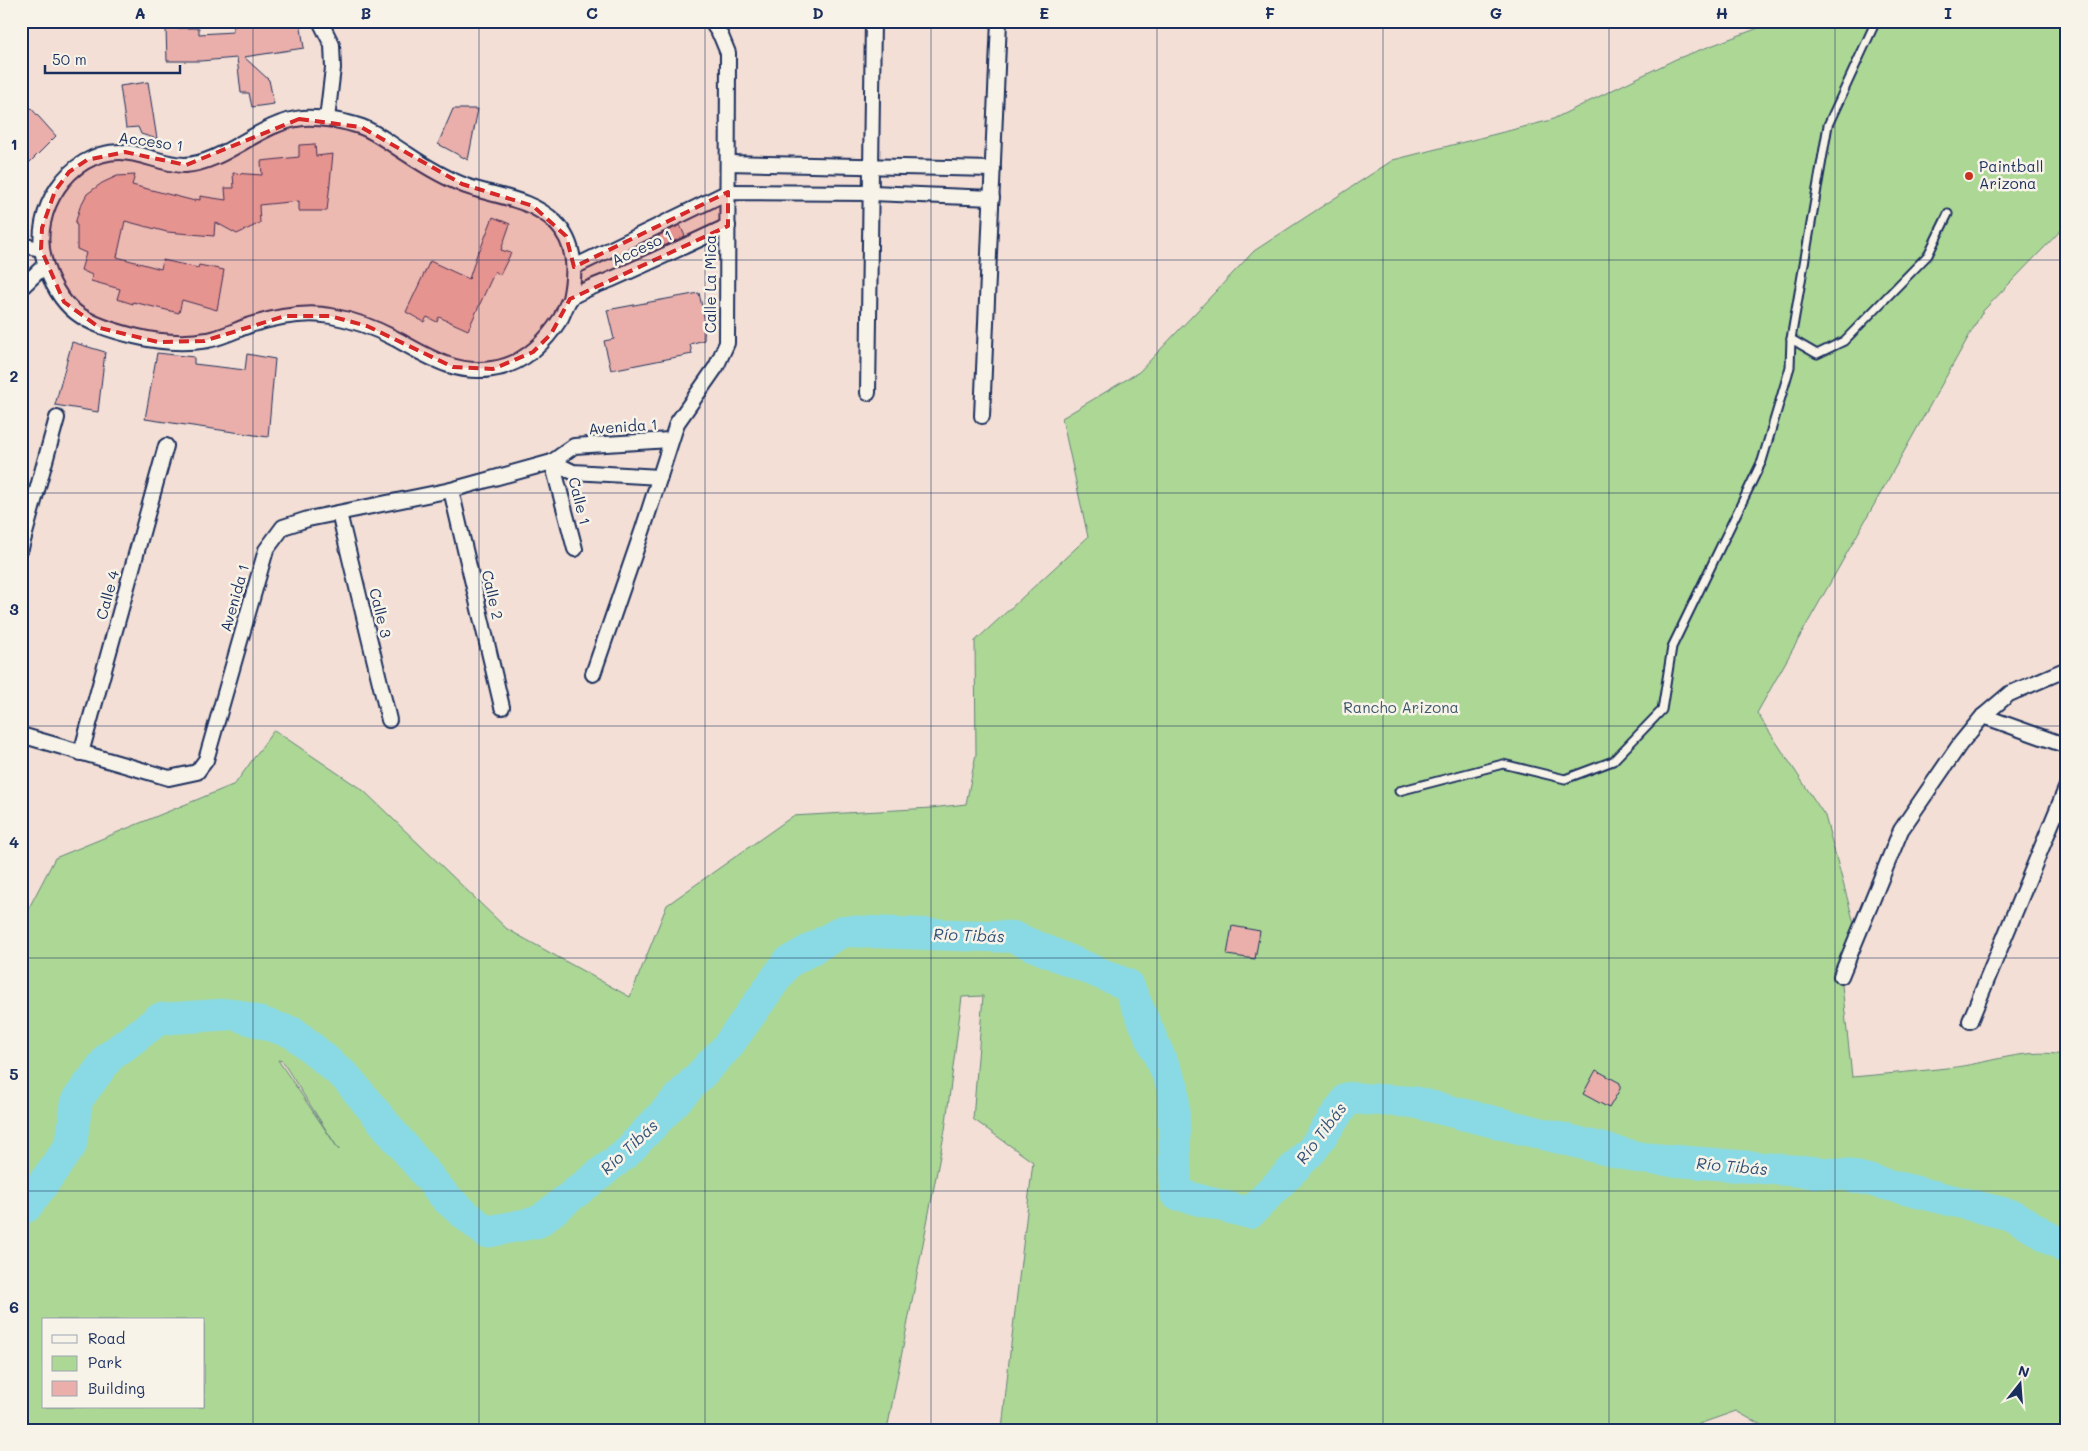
<svg xmlns="http://www.w3.org/2000/svg" width="2088" height="1451" viewBox="0 0 2088 1451" font-family="Mali,sans-serif">
<style>
.green{fill:#acd795;stroke:#64837a;fill-rule:evenodd}
.lines{fill:none;stroke-linecap:round;stroke-linejoin:round}
.river{stroke:#8adae5;stroke-width:32}
.building{fill:#eaafaa;stroke:#1b2f5e}
.service-casing{stroke:#1b2f5e;stroke-width:11}
.minor-casing{stroke:#1b2f5e;stroke-width:18}
.service{stroke:#f7f3e8;stroke-width:7}
.minor{stroke:#f7f3e8;stroke-width:14}
.marked{fill:#d62828;fill-opacity:0.2;stroke:#d62828;stroke-width:4;stroke-dasharray:10 6;stroke-linejoin:round}
.grid{fill:none;stroke:#1b2f5e;stroke-width:1;stroke-opacity:0.55}
.poi-dot{fill:#c8321e;stroke:#f7f3e8;stroke-width:2}
.labels{text-anchor:middle;stroke-width:5;stroke-linejoin:round;paint-order:stroke}
.street-label{font-size:15px;fill:#1b2f5e;stroke:#f7f3e8}
.poi-label{font-size:15px;fill:#1b2f5e;stroke:#f7f3e8;text-anchor:start}
.park-label{font-size:15px;fill:#3f596c;stroke:#f7f3e8}
.water-label{font-size:16px;font-style:italic;fill:#315179;stroke:#f7f3e8}
.neatline{fill:none;stroke:#1b2f5e;stroke-width:2}
.grid-label{font-size:16px;text-anchor:middle;font-weight:bold;fill:#1b2f5e}
</style>
<rect width="100%" height="100%" fill="#f3dfd5"/>
<filter id="ink" filterUnits="userSpaceOnUse"><feTurbulence type="fractalNoise" baseFrequency=".02" numOctaves="2"/><feDisplacementMap in="SourceGraphic" scale="10" xChannelSelector="R" yChannelSelector="G"/><feConvolveMatrix kernelMatrix="1 2 1 2 8 2 1 2 1" color-interpolation-filters="sRGB"/></filter>
<g filter="url(#ink)">
<path class="green" d="M 1777,21 L 2067,21 L 2067,224 L 1983,311 L 1757,713 L 1825,816 L 1858,938 L 1841,976 L 1852,1077 C 1886,1074 1921,1071 1956,1067 C 1992,1062 2030,1047 2067,1056 L 2067,1430 L 1770,1430 L 1736,1411 L 1682,1430 L 1002,1430 L 1009,1361 L 1033,1162 L 973,1119 L 983,996 L 962,997 L 945,1130 L 887,1430 L 21,1430 L 21,923 L 55,858 L 235,784 L 274,730 L 364,791 L 507,929 L 630,997 L 667,905 L 793,816 L 931,808 L 966,804 L 976,754 L 975,641 L 1088,537 L 1062,418 L 1139,372 L 1254,251 L 1393,160 L 1551,120 L 1676,59 ZM 278,1060 L 282,1061 L 339,1150 ZM 44,1320 L 204,1320 L 204,1407 L 44,1407 Z"/>
<g class="lines">
<polyline class="river" points="21,1209 26,1207 71,1145 77,1100 109,1057 159,1019 233,1014 294,1033 347,1078 446,1198 486,1232 538,1222 625,1154 727,1047 787,963 843,931 1013,937 1128,985 1173,1087 1176,1194 1250,1213 1312,1150 1348,1098 1413,1102 1641,1158 1848,1175 2015,1216 2067,1249"/>
</g>
<g class="building">
<polygon points="259,21 300,21 304,48 244,57 269,80 274,104 252,107 249,93 241,93 237,58 200,61 167,61 166,28 199,28 199,34 233,32 233,26 260,23"/>
<polygon points="148,82 157,139 141,134 138,127 126,128 120,86"/>
<polygon points="21,97 56,136 21,171"/>
<polygon points="453,109 478,109 468,160 438,144"/>
<polygon points="315,144 316,156 333,154 327,211 299,211 299,201 259,205 260,223 237,234 215,222 214,236 167,232 125,221 117,257 161,269 163,260 198,268 199,265 224,270 217,310 182,300 179,313 133,302 133,304 117,299 120,289 91,281 92,275 81,270 86,253 77,249 77,225 75,224 80,207 87,194 102,183 117,176 135,175 132,185 195,201 195,199 200,200 200,196 226,200 225,188 234,188 233,173 262,175 261,161 299,157 299,145"/>
<polygon points="493,217 510,224 501,250 511,253 500,275 495,271 468,330 439,317 437,322 427,317 424,322 406,312 430,261 469,279 478,251 480,250"/>
<polygon points="680,225 685,236 664,246 658,236"/>
<polygon points="699,293 705,320 704,340 690,344 692,354 611,370 604,341 614,339 607,310"/>
<polygon points="72,342 105,352 98,412 55,405"/>
<polygon points="157,353 194,357 194,364 245,370 247,354 275,359 268,437 145,419"/>
<polygon points="1232,926 1260,931 1255,959 1227,955"/>
<polygon points="1596,1070 1620,1083 1620,1089 1609,1108 1583,1094"/>
</g>
<g class="lines">
<g class="service-casing">
<g id="service">
<polyline points="1791,339 1817,354 1844,341 1928,255 1948,214"/>
<polyline points="1399,791 1503,764 1565,779 1613,761 1662,710 1672,647 1762,461 1790,367 1791,339 1828,125 1876,21"/>
</g>
</g>
<g class="minor-casing">
<g id="minor">
<polyline points="320,21 332,45 333,68 327,119"/>
<polyline points="728,163 993,169"/>
<polyline points="21,245 41,249"/>
<polyline points="574,267 728,192 872,193 992,198"/>
<polyline points="21,288 45,265"/>
<path d="M 570,299 C 576,270 576,244 555,222 C 530,198 497,197 466,186 C 445,178 425,166 407,154 C 392,145 378,133 362,127 C 345,121 321,117 303,118 C 260,122 225,163 185,165 C 163,165 142,152 120,152 C 68,152 31,212 44,259 C 58,311 85,324 134,336 C 158,342 184,344 208,340 C 223,337 236,330 250,325 C 276,317 304,311 331,316 C 353,320 375,328 394,338 C 426,355 454,375 492,369 C 523,365 545,343 561,318 C 564,312 567,302 571,298 C 577,292 603,283 612,279 C 651,262 689,244 728,226"/>
<polyline points="868,393 873,21"/>
<polyline points="982,416 999,21"/>
<polyline points="552,462 573,472 660,477"/>
<polyline points="552,462 575,549"/>
<polyline points="451,490 502,707"/>
<polyline points="339,513 389,720"/>
<polyline points="21,548 57,418"/>
<polyline points="593,674 643,529 677,423 716,367 727,343 728,53 721,36 711,21"/>
<polyline points="1983,716 2067,746"/>
<polyline points="21,735 169,778 197,772 206,760 266,550 283,527 308,519 451,490 552,462 574,446 670,440"/>
<polyline points="81,753 166,446"/>
<polyline points="1841,976 1901,830 1960,744 1983,716 2009,694 2067,669"/>
<polyline points="1970,1021 2067,786"/>
</g>
</g>
<use href="#service" class="service"/>
<use href="#minor" class="minor"/>
</g>
</g>
<path class="marked" d="M 299,119 L 361,127 L 462,184 L 533,206 L 566,236 L 574,267 L 728,192 L 728,226 L 570,299 L 551,334 L 533,352 L 493,369 L 453,367 L 367,326 L 330,316 L 285,316 L 204,341 L 158,342 L 100,328 L 64,302 L 41,249 L 42,228 L 55,191 L 69,172 L 87,160 L 125,152 L 186,165 Z"/>
<path class="grid" d="M 253,21 L 253,1430M 479,21 L 479,1430M 705,21 L 705,1430M 931,21 L 931,1430M 1157,21 L 1157,1430M 1383,21 L 1383,1430M 1609,21 L 1609,1430M 1835,21 L 1835,1430M 21,260 L 2067,260M 21,493 L 2067,493M 21,726 L 2067,726M 21,958 L 2067,958M 21,1191 L 2067,1191"/>
<circle class="poi-dot" cx="1969" cy="176" r="5"/>
<g class="labels">
<g class="street-label">
<text transform="translate(151 142) rotate(8)" y="5">Acceso 1</text>
<text transform="translate(642 248) rotate(-25)" y="5">Acceso 1</text>
<text transform="translate(711 284) rotate(-90)" y="5">Calle La Mica</text>
<text transform="translate(623 427) rotate(-4)" y="5">Avenida 1</text>
<text transform="translate(579 501) rotate(76)" y="5">Calle 1</text>
<text transform="translate(108 595) rotate(-75)" y="5">Calle 4</text>
<text transform="translate(492 595) rotate(77)" y="5">Calle 2</text>
<text transform="translate(235 598) rotate(-74)" y="5">Avenida 1</text>
<text transform="translate(380 613) rotate(76)" y="5">Calle 3</text>
</g>
<g class="poi-label">
<text x="1979" y="172">Paintball<tspan x="1979" dy="17">Arizona</tspan></text>
</g>
<g class="park-label">
<text x="1401" y="713">Rancho Arizona</text>
</g>
<g class="water-label">
<text transform="translate(969 935) rotate(2)" y="6">Río Tibás</text>
<text transform="translate(1321 1133) rotate(-53)" y="6">Río Tibás</text>
<text transform="translate(629 1147) rotate(-43)" y="6">Río Tibás</text>
<text transform="translate(1732 1166) rotate(5)" y="6">Río Tibás</text>
</g>
</g>
<rect width="2088" height="1451" fill="none" stroke="#f7f3e8" stroke-width="55"/>
<rect x="42" y="1318" width="162" height="90" fill="#f7f3e8" stroke="#9fa5b1"/>
<rect x="52" y="1335" width="25" height="8" fill="#f7f3e8" stroke="#9fa5b1"/>
<text x="88" y="1344" font-size="15" fill="#1b2f5e">Road</text>
<rect x="52" y="1356" width="25" height="15" fill="#acd795" stroke="#9fa5b1"/>
<text x="88" y="1368" font-size="15" fill="#1b2f5e">Park</text>
<rect x="52" y="1381" width="25" height="15" fill="#eaafaa" stroke="#9fa5b1"/>
<text x="88" y="1394" font-size="15" fill="#1b2f5e">Building</text>
<g transform="translate(2020 1384) rotate(17)" stroke="#f7f3e8" stroke-width="4" paint-order="stroke">
<path d="M0-4L9 19L0 12L-9 19Z" fill="#1b2f5e"/>
<text y="-8" font-size="14" font-weight="bold" text-anchor="middle" fill="#1b2f5e">N</text>
</g>
<path d="M45 65v8h135v-8" fill="none" stroke="#1b2f5e" stroke-width="2.5"/>
<text x="52" y="65" font-size="15" fill="#1b2f5e" stroke="#f7f3e8" stroke-width="4" paint-order="stroke">50 m</text>
<rect x="28" y="28" width="2032" height="1396" class="neatline"/>
<g class="grid-label">
<text x="140" y="19">A</text>
<text x="366" y="19">B</text>
<text x="592" y="19">C</text>
<text x="818" y="19">D</text>
<text x="1044" y="19">E</text>
<text x="1270" y="19">F</text>
<text x="1496" y="19">G</text>
<text x="1722" y="19">H</text>
<text x="1948" y="19">I</text>
<text x="14" y="150">1</text>
<text x="14" y="382">2</text>
<text x="14" y="615">3</text>
<text x="14" y="848">4</text>
<text x="14" y="1080">5</text>
<text x="14" y="1313">6</text>
</g>
</svg>
